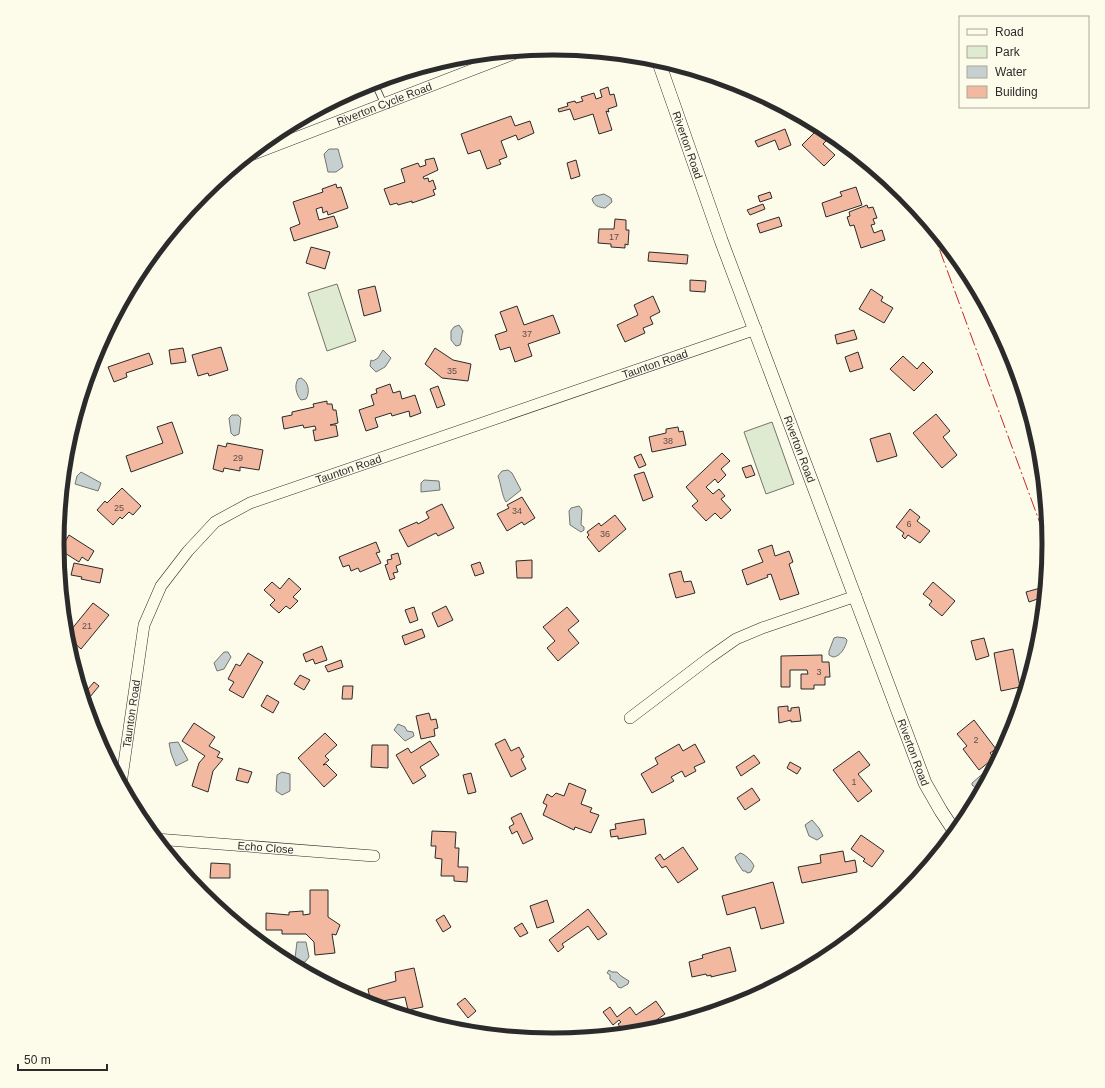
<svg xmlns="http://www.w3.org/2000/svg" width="1105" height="1088" viewBox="0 0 1105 1088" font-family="Helvetica,sans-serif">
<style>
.green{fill:#deebd1;stroke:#74746e}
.water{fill:#c7d0d0;stroke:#74746e}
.building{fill:#f2b8a0;stroke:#2b2b2b}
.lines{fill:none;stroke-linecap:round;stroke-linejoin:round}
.service-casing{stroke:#2b2b2b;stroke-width:7}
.minor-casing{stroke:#2b2b2b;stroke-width:12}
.tertiary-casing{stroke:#2b2b2b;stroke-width:14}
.service{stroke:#fdfbea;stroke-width:5.5}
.minor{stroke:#fdfbea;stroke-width:11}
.tertiary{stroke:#fdfbea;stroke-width:13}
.power{stroke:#c62828;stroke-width:1;stroke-dasharray:14 3 2 3;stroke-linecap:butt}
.labels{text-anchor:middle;stroke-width:3;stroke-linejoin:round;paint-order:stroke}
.number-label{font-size:9px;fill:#5d4e48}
.street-label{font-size:11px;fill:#2b2b2b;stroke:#fdfbea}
.rim{fill:none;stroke:#2b2b2b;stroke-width:5}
</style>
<rect width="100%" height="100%" fill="#fdfbea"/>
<g class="green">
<polygon points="337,284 356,341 327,351 308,293"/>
<polygon points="772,422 794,484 766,494 744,432"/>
</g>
<g class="water">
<polygon points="329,149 338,149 343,167 336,172 328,172 324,154"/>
<path d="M 604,194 L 611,198 L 612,202 L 605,208 C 598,207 594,206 592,199 L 595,196 Z"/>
<path d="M 459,325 L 463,331 C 461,336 462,341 460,345 L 456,346 L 451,340 L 451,331 L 454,327 Z"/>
<polygon points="383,350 391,358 385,367 376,372 370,366 371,360 373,361 378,358"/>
<path d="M 301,378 C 309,382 310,393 306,399 L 301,400 C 296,394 294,386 298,379 Z"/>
<polygon points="232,415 238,415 241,418 239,434 234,436 231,433 229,418"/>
<path d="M 508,470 L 512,473 L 521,490 L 506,502 C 502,496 501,484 498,476 L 502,471 Z"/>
<polygon points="81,472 101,483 98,491 75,484 77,476"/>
<polygon points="424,480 439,481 440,490 421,492 421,483"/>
<polygon points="579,506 582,510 581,525 584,527 584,530 581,532 570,525 569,511 571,508"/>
<path d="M 837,637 L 845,638 L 847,640 C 846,647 840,657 833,657 L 829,655 L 829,651 L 834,638 Z"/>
<polygon points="224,652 228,652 231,657 224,669 217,671 214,663"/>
<polygon points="398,724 405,727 407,731 413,732 414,736 405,741 394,730"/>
<polygon points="178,742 188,760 176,766 171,753 169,743"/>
<polygon points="986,771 990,773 981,789 978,790 972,785 972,783"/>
<polygon points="282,772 290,774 290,791 282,795 276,791 277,775"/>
<polygon points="812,820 819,828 823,836 817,840 809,836 805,825"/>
<path d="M 740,853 C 745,854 752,861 754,866 L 751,872 L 747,873 L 746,871 L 743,871 L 737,862 L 735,857 Z"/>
<polygon points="297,942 306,942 309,957 305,962 296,962 295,958"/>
<polygon points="609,970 612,972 617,972 621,976 629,981 628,984 621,988 618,987 616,983 610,979 610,975 607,973"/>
</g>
<g class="building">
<polygon points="608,87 610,95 614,94 617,106 608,109 609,112 606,111 612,130 599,134 593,114 574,120 570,109 559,112 558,109 568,106 567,103 575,101 576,103 583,101 581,97 594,93 596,99 602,97 600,90"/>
<polygon points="511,116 515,126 530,121 534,133 518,140 516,135 501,141 507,157 499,160 501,164 487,169 480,150 468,154 461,134"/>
<polygon points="820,127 832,135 823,144 835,155 824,166 802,145"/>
<polygon points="785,129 791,145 779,150 775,140 758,147 755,141"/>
<polygon points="434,158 438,170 423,177 424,179 428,178 429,182 433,180 436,189 433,190 435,195 412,203 412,201 398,205 397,203 390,205 384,189 405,182 401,169 418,163 420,167 426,165 425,160"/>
<polygon points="576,160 580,176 571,179 567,163"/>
<polygon points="336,184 337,188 341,187 348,208 328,215 327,211 323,213 322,207 316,209 319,220 334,216 338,227 294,241 290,228 300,224 293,202 323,192 322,189"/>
<polygon points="856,187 862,205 826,217 822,203 842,196 840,192"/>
<polygon points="770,192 772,198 760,202 758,196"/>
<polygon points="763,204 765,209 750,215 747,210"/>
<polygon points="867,205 868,208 873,207 877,218 873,219 875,224 871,225 874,233 882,230 885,240 861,248 854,225 850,226 847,217 850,216 849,212"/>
<polygon points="779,217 782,226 760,233 757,224"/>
<polygon points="615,219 626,220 626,230 629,230 628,245 625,244 625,248 611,247 611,244 598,243 599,229 614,229"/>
<polygon points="311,247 330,252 325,269 306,263"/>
<polygon points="649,252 688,255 687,264 648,261"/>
<polygon points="690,280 706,281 705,292 690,291"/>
<polygon points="375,286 381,311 364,316 358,290"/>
<polygon points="871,289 883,297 881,301 893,308 884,323 859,309"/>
<polygon points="653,296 660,312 650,317 653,324 643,328 645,333 625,342 617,325 638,315 634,305"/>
<polygon points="517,306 524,325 553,315 560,333 528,344 532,356 515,362 510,347 500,350 495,335 507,331 500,312"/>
<polygon points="854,330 857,339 837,344 835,335"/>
<polygon points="221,347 228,370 209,376 208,373 198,376 192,355"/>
<polygon points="183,348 186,362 171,364 169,350"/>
<polygon points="435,348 453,360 471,364 468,381 442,378 425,364"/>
<polygon points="858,352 863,368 850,372 845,357"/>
<polygon points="149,353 153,364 126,373 127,377 114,382 108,367"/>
<polygon points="903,356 917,369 923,362 933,372 914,391 890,369"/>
<polygon points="390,384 393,393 400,391 402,399 415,395 421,413 410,417 409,411 392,416 391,413 375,418 378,427 366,431 359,410 374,405 371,395 377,393 376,389"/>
<polygon points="438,386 445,405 437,408 430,389"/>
<polygon points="327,401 327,404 332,404 333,410 336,410 338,423 330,425 336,425 338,436 315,441 313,430 316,430 315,426 304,428 303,425 284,429 282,417 292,415 292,412 314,407 313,404"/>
<polygon points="936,414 950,431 943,437 957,455 942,468 913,433"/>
<polygon points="172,422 183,453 131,472 126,456 163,443 157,427"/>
<polygon points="678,427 679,432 683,431 686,445 652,452 649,437 666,433 666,429"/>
<polygon points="890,433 897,456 877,462 870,439"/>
<polygon points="227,443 263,450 259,470 240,467 240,471 224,468 223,472 213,469 218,445 226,447"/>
<polygon points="722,453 730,461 721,469 726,475 718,483 715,479 706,487 713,494 719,489 725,496 721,499 731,510 721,519 715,513 706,521 692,506 698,501 686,487"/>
<polygon points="641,454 646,465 639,468 634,457"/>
<polygon points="751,465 755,475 746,478 742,468"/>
<polygon points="644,472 653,497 643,501 634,475"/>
<polygon points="122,488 141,506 133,515 129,512 122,519 120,517 113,525 97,510 105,501 107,503"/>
<polygon points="522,497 535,518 524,525 522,522 507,531 497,514 509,508 507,505"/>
<polygon points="442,504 454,528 438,536 436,533 408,547 399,530 417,522 418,524 429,518 426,512"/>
<polygon points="910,509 920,517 917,521 930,531 920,543 908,535 905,539 902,536 904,533 896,527"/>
<polygon points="615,515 626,529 599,552 587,537 589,535 587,532 599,523 601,526"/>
<polygon points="69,535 94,551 88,561 82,557 79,562 60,550"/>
<polygon points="376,542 380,552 376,553 381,563 360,572 358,568 351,571 349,565 343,567 339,557"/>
<polygon points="772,545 775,556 789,551 793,562 789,564 799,594 780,600 771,574 767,575 768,577 747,585 742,570 763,562 758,550"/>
<polygon points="398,553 401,564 396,566 398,572 393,573 395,578 390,580 385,565 388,564 387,560 392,559 391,555"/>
<polygon points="532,560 532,578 517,578 516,561"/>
<polygon points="480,562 484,573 475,576 471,565"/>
<polygon points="74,563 103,569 100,583 81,579 82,577 71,575"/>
<polygon points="681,571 684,582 691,581 695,593 676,598 669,574"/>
<polygon points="289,578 301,589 293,597 298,601 290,609 286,606 279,613 270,605 275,600 264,590 272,582 280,589"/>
<polygon points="933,582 955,601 942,616 929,605 932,601 923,594"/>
<polygon points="1044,587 1043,597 1029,602 1026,592"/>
<polygon points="93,603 109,615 81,649 66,636"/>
<polygon points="446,606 453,620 438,627 432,613"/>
<polygon points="414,607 418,620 410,623 405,610"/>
<polygon points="567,607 579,621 568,630 579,643 558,661 547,648 555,641 543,627"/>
<polygon points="422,629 425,637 405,645 402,636"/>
<polygon points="984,638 989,656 976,660 971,641"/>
<polygon points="322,646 327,660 315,664 313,659 306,662 303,654"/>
<polygon points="1013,649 1020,687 1001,691 994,653"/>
<polygon points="248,653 263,662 243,698 229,690 234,682 228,679 236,664 240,666"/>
<polygon points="822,655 822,662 829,662 830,677 825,677 825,685 814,685 814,689 801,689 801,674 808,674 807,670 790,670 790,687 781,687 781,656"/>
<polygon points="341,660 343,667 328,672 325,666"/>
<polygon points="300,675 310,680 304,690 294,684"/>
<polygon points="80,682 88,689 94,682 99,686 85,703"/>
<polygon points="343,686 353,686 352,699 342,699"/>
<polygon points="267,695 279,702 273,713 261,706"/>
<polygon points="788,706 788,711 791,711 791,708 799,707 801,721 791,722 791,720 779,723 778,707"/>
<polygon points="429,713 431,720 436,719 438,728 434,729 435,736 421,739 416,716"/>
<polygon points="974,720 996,749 990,753 994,758 979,770 963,749 967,746 957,734"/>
<polygon points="194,723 215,737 209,746 220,752 217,757 223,759 213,771 208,792 192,786 199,763 205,756 182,741"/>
<polygon points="325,733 337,745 325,756 329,760 323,765 326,764 337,775 324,787 298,758"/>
<polygon points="505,739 511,751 519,747 524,757 521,759 526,769 511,777 495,744"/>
<polygon points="430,741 439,755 420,767 426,776 413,784 396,755 408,748 411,753"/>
<polygon points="679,744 683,751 695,744 705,762 694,767 696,771 685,777 682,771 671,777 674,781 652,793 641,774 658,764 655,758"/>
<polygon points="372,745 388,745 388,768 371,767"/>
<polygon points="859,751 870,765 858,774 872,791 858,802 833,770"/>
<polygon points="754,755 760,763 741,776 736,767"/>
<polygon points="790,762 801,768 797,774 787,768"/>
<polygon points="239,768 252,772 248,783 236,780"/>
<polygon points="471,773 476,792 468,794 463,775"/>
<polygon points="569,783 586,790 581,804 592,808 590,812 599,815 591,833 575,827 574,830 543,815 547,805 543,803 547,794 552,797 556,793 564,796"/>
<polygon points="752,788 760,800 745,810 737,798"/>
<polygon points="521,813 533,839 523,844 517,831 512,834 509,827 514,824 511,818"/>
<polygon points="644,819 646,834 618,839 618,836 611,837 610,830 616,829 615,824"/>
<polygon points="432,831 456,832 455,848 459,848 458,867 468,867 467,882 454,881 454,876 441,876 442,859 435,858 436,846 431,846"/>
<polygon points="861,835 884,851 872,867 863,861 865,859 851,849"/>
<polygon points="683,847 698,869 678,883 666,866 662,868 655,858 660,854 664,860"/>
<polygon points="843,851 845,862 855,860 857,872 802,883 798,867 821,863 820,855"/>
<polygon points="211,863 230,864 230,878 210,878"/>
<polygon points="773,882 784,923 761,929 755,907 727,915 722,896"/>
<polygon points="310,890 328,890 328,917 340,925 336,935 332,934 335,953 315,955 314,942 306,934 282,934 282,930 266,930 266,913 289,915 289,912 303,911 303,915 310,914"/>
<polygon points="547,900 554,922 537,928 530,906"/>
<polygon points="588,909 607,934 598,940 588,926 562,944 564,947 558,952 549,940"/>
<polygon points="444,915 451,927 443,932 436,920"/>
<polygon points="522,923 528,933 520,937 514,928"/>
<polygon points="730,947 736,971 711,977 711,975 707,976 706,974 692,977 689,962 703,958 702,955"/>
<polygon points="414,968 423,1007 408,1010 405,997 371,1003 368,989 396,981 395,972"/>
<polygon points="465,998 476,1011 468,1018 457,1004"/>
<polygon points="656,1001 665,1014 644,1029 645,1031 624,1033 618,1024 621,1022 619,1020 613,1025 603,1012 610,1007 617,1017 630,1007 636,1015"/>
</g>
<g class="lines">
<g class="service-casing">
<polyline id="service" points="374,82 384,104"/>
</g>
<g class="minor-casing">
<g id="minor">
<path id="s1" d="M 246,157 L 521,51"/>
<polyline points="630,718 709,658 736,639 762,628 856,596"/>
<path id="s2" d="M 121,784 L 144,625 L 161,586 L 188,551 L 215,522 L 250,503 L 756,329"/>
<path id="s3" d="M 156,839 L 374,856"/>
</g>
</g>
<g class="tertiary-casing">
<g id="tertiary">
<path id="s4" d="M 658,60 L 721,240 L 925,783 L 941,811 L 955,832"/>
</g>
</g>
<use href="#service" class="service"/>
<use href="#minor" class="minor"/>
<use href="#tertiary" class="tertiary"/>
<polyline class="power" points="932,229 1048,545"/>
</g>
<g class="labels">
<g class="number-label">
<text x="614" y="240">17</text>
<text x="527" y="337">37</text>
<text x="452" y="374">35</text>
<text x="668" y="444">38</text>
<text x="238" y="461">29</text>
<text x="119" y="511">25</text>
<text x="517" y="514">34</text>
<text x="909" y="527">6</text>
<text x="605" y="537">36</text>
<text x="87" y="629">21</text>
<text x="819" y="675">3</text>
<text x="976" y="743">2</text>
<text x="854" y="785">1</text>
</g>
<g class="street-label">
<text dy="4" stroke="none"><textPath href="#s1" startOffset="148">Riverton Cycle Road</textPath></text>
<text dy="4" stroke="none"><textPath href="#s4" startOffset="90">Riverton Road</textPath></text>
<text dy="4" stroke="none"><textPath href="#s2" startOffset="755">Taunton Road</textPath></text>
<text dy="4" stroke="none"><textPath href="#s4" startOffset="414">Riverton Road</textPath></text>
<text dy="4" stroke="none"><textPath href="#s2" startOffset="431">Taunton Road</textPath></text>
<text dy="4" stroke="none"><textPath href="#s2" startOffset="71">Taunton Road</textPath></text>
<text dy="4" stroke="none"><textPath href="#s4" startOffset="738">Riverton Road</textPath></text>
<text dy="4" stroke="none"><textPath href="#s3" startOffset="110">Echo Close</textPath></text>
</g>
</g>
<path d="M0 0H1105V1088H0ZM64 544a489 489 0 1 1 978 0a489 489 0 1 1-978 0Z" fill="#fdfbea" fill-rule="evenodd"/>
<path class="rim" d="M64 544a489 489 0 1 1 978 0a489 489 0 1 1-978 0Z"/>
<rect x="959" y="16" width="130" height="92" fill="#fdfbea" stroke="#a9a89e"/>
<rect x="967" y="29" width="20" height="6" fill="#fdfbea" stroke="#a9a89e"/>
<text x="995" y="36" font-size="12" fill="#2b2b2b">Road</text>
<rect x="967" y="46" width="20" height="12" fill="#deebd1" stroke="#a9a89e"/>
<text x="995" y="56" font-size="12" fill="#2b2b2b">Park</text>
<rect x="967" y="66" width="20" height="12" fill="#c7d0d0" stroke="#a9a89e"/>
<text x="995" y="76" font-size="12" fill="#2b2b2b">Water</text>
<rect x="967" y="86" width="20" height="12" fill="#f2b8a0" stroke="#a9a89e"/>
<text x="995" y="96" font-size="12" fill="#2b2b2b">Building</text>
<path d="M18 1064v6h89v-6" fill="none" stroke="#2b2b2b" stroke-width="2"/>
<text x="24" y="1064" font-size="12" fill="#2b2b2b" stroke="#fdfbea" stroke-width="3" paint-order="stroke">50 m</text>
</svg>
